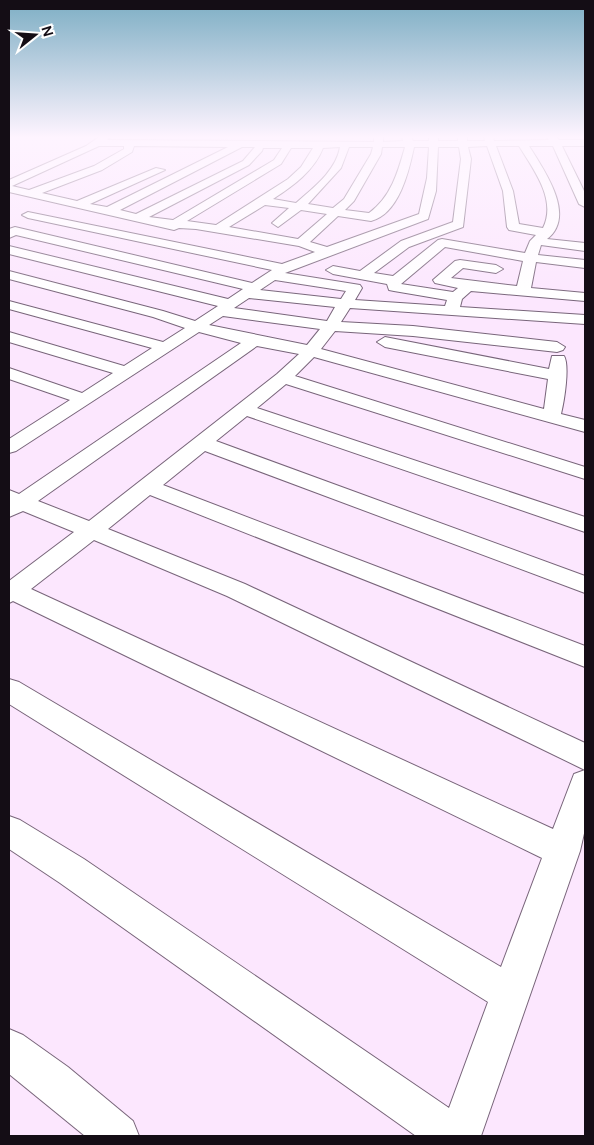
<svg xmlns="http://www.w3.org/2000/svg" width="594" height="1145" viewBox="0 0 594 1145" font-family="'DM Sans',sans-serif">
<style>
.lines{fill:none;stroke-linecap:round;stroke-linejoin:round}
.minor-casing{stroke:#78657a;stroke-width:2}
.minor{fill:#fff;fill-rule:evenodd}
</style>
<rect width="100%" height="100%" fill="#fce7fe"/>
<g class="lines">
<g class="minor-casing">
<g id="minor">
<path d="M 99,137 L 110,137 L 107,140 L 374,142 L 374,137 L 383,137 L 383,142 L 403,141 L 402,137 L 411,137 L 413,141 L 429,141 L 429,137 L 438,137 L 438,141 L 458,141 L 458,137 L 467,137 L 467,141 L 485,141 L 484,137 L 493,137 L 494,141 L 549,140 L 547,137 L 556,137 L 559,140 L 585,140 L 585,146 L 562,146 L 585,193 L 585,207 L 579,204 L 553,146 L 529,146 C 544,170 577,216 547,239 L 585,243 L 585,251 L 541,245 L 538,255 L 585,260 L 585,268 L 536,262 L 531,288 L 585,293 L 585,301 L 471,291 L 462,299 L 460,307 L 585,315 L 585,324 L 350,308 L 341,322 L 413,326 L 557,342 L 565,347 L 563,350 L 557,352 L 413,336 L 335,331 L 321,349 L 544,409 L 548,379 L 385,347 L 377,342 L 385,337 L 549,369 L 552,356 L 564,356 C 570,366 564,402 561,414 L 585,420 L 585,432 L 314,357 L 295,376 L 585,467 L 585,479 L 286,384 L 257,408 L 585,517 L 585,532 L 247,416 L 216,441 L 585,576 L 585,593 L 205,451 L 163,485 L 585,646 L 585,667 L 150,495 L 108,529 L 245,584 L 585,743 L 585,829 L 580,851 L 481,1136 L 416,1136 L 60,883 L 9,849 L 9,816 L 20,820 L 84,859 L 449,1108 L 488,1002 L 9,704 L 9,679 L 19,682 L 501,967 L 542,858 L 13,601 L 9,603 L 9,581 L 74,532 L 23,511 L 9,517 L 9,490 L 19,494 L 241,343 L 199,332 L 16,451 L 9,453 L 9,439 L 70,400 L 9,379 L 9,368 L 82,393 L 113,373 L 9,342 L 9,332 L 124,366 L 152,348 L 9,309 L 9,301 L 163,342 L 185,328 L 153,317 L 9,279 L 9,271 L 163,311 L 195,321 L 218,306 L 9,254 L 9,246 L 228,299 L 243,289 L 16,235 L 9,238 L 9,229 L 15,227 L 252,283 L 272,270 L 28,218 L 22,215 L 28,212 L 282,264 L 315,252 L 299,246 L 196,229 L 179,228 L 174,230 L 9,192 L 9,180 L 86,146 ZM 99,146 L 124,146 L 124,149 L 94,166 L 29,190 L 12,186 ZM 134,146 L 228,147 L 107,207 L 90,204 L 165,170 L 156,168 L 77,201 L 42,193 L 102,170 L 132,152 ZM 487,146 L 503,191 L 507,227 L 509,230 L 536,235 L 530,241 L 525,253 L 442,239 L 438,240 L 393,276 L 374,273 L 409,247 L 463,227 L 471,159 L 468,147 ZM 496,146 L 519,146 C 534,170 557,200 543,228 L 519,224 L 513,191 ZM 242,147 L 255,147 L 243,161 L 136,214 L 120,210 ZM 340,147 C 336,171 313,188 296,203 L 273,199 C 293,186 314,171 323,148 ZM 349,147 L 373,147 L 371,154 L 344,199 L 333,208 L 308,204 L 341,168 ZM 382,147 L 405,147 C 398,172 391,197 369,213 L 345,210 L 354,201 L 381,154 ZM 414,147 L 429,147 L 427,178 L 419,214 L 327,247 L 310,242 L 338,216 L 371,221 C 399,214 409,171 414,147 ZM 438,147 L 459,147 L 461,159 L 453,222 L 401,241 L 360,271 L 333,266 L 326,270 L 333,274 L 387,284 L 389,290 L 394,291 L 447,300 L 445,306 L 355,300 L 362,288 L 360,285 L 285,273 L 428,219 L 436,191 ZM 263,148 L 282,148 L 274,160 L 173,220 L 149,217 L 249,165 L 262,151 ZM 291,148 L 313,148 L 301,167 L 288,179 L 216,225 L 187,221 L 281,164 ZM 265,205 L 289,208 L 272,223 L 278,227 L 301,210 L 327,214 L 298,239 L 229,227 ZM 445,247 L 523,261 L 517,286 L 451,278 L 463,268 L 496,273 L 503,269 L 496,265 L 460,260 L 455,261 L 433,280 L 435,283 L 458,288 L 453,292 L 401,284 ZM 275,280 L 346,291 L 341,299 L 260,290 ZM 249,298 L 335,307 L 327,321 L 234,308 ZM 223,316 L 320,329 L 307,345 L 209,325 ZM 257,346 L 299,354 L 277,374 L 89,521 L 38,501 ZM 94,540 L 227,596 L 585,770 L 574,774 L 553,829 L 31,589 Z"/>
<polygon points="9,1029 23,1035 68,1067 133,1121 139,1136 85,1136 9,1074"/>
</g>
</g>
<use href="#minor" class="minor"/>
</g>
<linearGradient id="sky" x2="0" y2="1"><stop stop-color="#7daec4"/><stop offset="0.46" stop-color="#fef4ff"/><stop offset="1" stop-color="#fef4ff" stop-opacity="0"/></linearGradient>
<rect width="594" height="298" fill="url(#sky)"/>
<rect width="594" height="1145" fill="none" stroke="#140d15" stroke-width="20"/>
<g transform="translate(35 35) rotate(73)" stroke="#ffffff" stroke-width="4" paint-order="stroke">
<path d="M0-4L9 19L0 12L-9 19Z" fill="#140d15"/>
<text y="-8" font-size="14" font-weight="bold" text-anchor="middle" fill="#140d15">N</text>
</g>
</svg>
